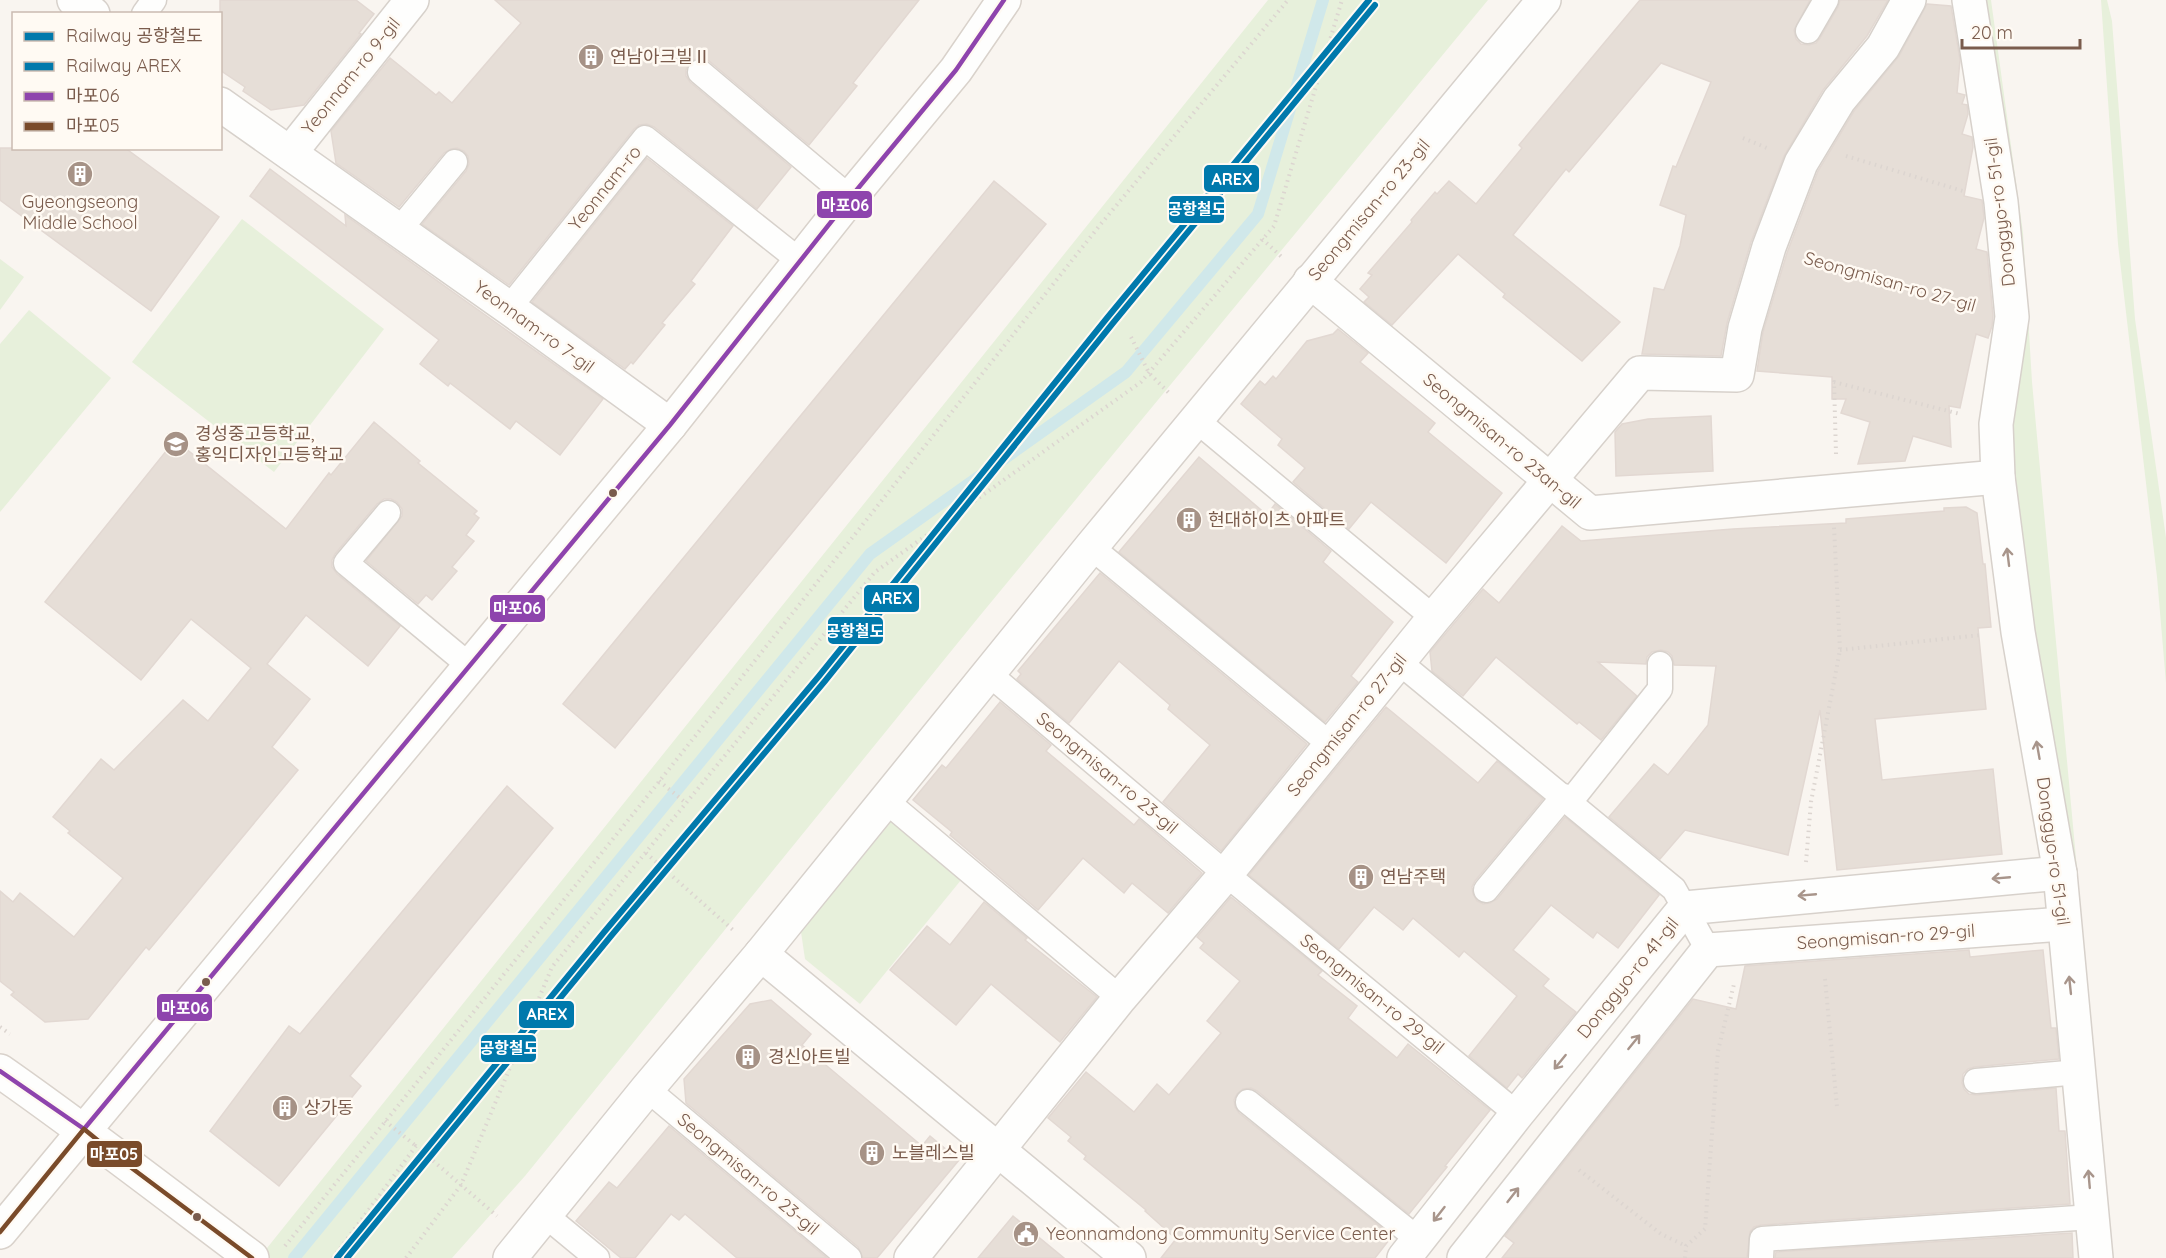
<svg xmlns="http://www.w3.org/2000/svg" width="2166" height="1258" viewBox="0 0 2166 1258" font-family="Quicksand,'Noto Sans KR',sans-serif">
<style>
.green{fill:#e7f0db}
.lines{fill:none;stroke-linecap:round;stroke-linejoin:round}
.stream{stroke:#d0e8ea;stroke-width:12}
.building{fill:#e6ded7;stroke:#e2d8d2;stroke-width:1.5}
.lane-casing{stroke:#d7d1cb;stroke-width:27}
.street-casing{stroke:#d7d1cb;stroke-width:36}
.secondary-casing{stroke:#d9d2cb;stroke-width:36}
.path{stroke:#dcd5d0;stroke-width:4;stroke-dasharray:1.5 4.5;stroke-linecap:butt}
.lane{stroke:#fefefd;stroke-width:24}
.street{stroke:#fefefd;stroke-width:33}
.secondary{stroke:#fefefd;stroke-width:33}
.bus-1-casing{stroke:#fffaf3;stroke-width:9}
.bus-2-casing{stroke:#fffaf3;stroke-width:9}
.bus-1{stroke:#8e44ad;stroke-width:4.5}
.bus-2{stroke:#7a4b2a;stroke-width:4.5}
.rail-1-casing{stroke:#fffaf3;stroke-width:10}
.rail-2-casing{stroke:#fffaf3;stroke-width:10}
.rail-1{stroke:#0079ac;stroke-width:6}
.rail-2{stroke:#0079ac;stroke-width:6}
.oneway{stroke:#a8958b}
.bus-dot{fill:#7a5c4d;stroke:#fffaf3;stroke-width:2}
.labels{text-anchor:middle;stroke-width:5;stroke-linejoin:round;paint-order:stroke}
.poi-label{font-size:18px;fill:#7a5c4d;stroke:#fffaf3;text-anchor:start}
.street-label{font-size:18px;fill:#7a5c4d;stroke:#fffaf3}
.line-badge{stroke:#fffaf3;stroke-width:2}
.badge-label{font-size:16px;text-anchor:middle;font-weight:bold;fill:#fff}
</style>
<rect width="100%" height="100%" fill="#f9f5f0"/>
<g class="green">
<polygon points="1268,0 1488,0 978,618 525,1176 452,1258 259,1258"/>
<polygon points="1978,0 1991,0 2023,233 2032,382 2078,880 2052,807 2002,476 2006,383"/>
<polygon points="2101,0 2107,0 2112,21 2135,319 2166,538 2166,683 2157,577 2118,244"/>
<polygon points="242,219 384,329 274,472 132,362"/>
<polygon points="0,259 24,277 0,310"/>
<polygon points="29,310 111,378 0,512 0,344"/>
<polygon points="891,822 961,880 860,1004 805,959 801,932"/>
</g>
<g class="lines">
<polyline class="stream" points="294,1258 870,554 1126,372 1258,214 1323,0"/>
</g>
<g class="building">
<polygon points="220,0 356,0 374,14 359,33 361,34 304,105 271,110 243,91 245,87 220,70"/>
<polygon points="495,0 919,0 853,83 857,86 809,145 709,61 702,58 695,59 689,63 686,70 686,76 690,82 791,167 757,209 654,127 647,124 639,125 634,129 509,285 422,224 466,171 469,164 468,156 464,151 457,148 451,149 444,153 399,207 336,163 331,131 390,58 436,95 439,92 452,103 521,23"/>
<polygon points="1640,0 1810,0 1794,30 1796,39 1801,44 1809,45 1816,43 1820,38 1838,7 1840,0 1888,0 1867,36 1823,90 1784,156 1751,242 1727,323 1721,356 1642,354 1654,288 1664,290 1680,246 1686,215 1660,205 1673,166 1676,167 1711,82 1661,63 1569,172 1566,169 1513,235 1620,322 1582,361 1503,297 1505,294 1458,254 1392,325 1364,302 1369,297 1360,289 1372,275 1368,273 1412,222 1411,220 1435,192 1437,194 1449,181 1476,204 1522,148 1519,145"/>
<polygon points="1927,4 1951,6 1960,60 1957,93 1965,95 1962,104 1967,105 1968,114 1962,134 1972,137 1973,147 1964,196 1982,200 1984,218 1976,249 1987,252 1993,316 1992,326 1988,338 1976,334 1960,408 1949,406 1951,447 1913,436 1905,461 1858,464 1870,422 1841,413 1846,399 1832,399 1832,377 1757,371 1763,332 1787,253 1818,171 1854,111 1899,56"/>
<polygon points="0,148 125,148 219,217 151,311 0,200"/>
<polygon points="647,158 733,226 691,281 695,284 662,323 665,325 633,364 631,362 625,369 532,302"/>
<polygon points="270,169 346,226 345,215 603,399 560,455 516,421 510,429 450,383 448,386 420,364 439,340 250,196"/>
<polygon points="994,181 1046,224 615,748 563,704"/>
<polygon points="1338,329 1368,353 1360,362 1435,423 1428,432 1502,493 1446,563 1371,502 1349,529 1293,482 1305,468 1278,445 1282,439 1241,404 1260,381 1265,385 1273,376 1276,379 1307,341 1333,334"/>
<polygon points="1711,416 1713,471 1616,476 1615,432 1622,424 1648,419"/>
<polygon points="374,422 420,461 418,463 477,511 474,514 479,518 466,535 474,541 452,567 457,571 432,600 426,595 418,604 366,561 402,516 402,509 397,502 391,499 384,499 377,504 335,554 332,560 332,567 337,574 400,626 368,666 306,615 267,664 310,699 272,747 298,770 149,950 146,947 88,1019 45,1022 11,995 14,992 0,981 0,891 13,902 20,893 74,937 123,878 68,833 70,831 53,817 101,759 114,770 183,700 208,721 251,668 191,619 141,680 45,602 175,440 286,529 329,473 331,475"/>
<polygon points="1199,457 1267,515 1275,504 1331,551 1323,562 1393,622 1351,676 1358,682 1325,722 1119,552"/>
<polygon points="1966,507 1977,513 1983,564 1985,564 1991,627 1978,628 1986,709 1875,719 1882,780 1993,769 2002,854 1837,870 1820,710 1788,855 1685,830 1660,859 1609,817 1654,764 1668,775 1708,725 1716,666 1674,665 1672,656 1668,652 1661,650 1652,652 1647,657 1646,664 1598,662 1637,696 1601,740 1579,722 1577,724 1496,657 1463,696 1432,671 1430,652 1483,589 1499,603 1562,526 1581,541 1733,529 1846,523 1846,519 1944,511 1944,508"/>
<polygon points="1100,573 1307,744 1221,851 1163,802 1210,745 1168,709 1170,705 1119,661 1069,723 1017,679 1021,674 1018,671"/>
<polygon points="1000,702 1051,745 1046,751 1134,825 1139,819 1202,873 1168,913 1132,883 1124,893 1083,858 1038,910 950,835 952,832 913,800 942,765 946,768"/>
<polygon points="1386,707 1478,783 1497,761 1543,799 1475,881 1472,887 1473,894 1477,901 1483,904 1490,903 1497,899 1565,817 1659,895 1618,948 1597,932 1593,938 1551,905 1513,950 1549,979 1543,986 1576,1012 1522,1078 1518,1074 1507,1088 1469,1056 1517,996 1464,951 1459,957 1413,918 1403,930 1374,907 1339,949 1249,875"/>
<polygon points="507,786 553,828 350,1076 361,1086 279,1186 210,1131 289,1026 300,1034"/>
<polygon points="1231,897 1322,971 1318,975 1357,1006 1348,1018 1397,1058 1408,1044 1490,1110 1445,1166 1447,1167 1409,1214 1257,1091 1251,1088 1243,1089 1237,1094 1234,1100 1235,1107 1239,1113 1392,1236 1375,1258 1161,1258 1176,1239 1145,1211 1146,1210 1084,1159 1086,1156 1068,1141 1071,1137 1048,1118 1086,1072 1134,1112 1157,1084 1169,1095 1221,1033 1207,1021 1240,981 1200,948 1204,943 1197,937"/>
<polygon points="984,902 1027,938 1025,940 1097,997 1060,1042 991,984 956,1025 890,970 927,926 950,945"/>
<polygon points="1969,950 1970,957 2043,950 2051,1028 2056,1028 2059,1059 1974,1067 1968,1069 1963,1074 1962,1083 1964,1089 1969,1094 1977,1095 2056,1088 2059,1131 2065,1131 2070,1204 1761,1225 1754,1227 1750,1232 1747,1258 1502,1258 1514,1243 1505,1236 1693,999 1736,1009 1745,966"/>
<polygon points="771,1000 811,1034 802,1045 922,1146 930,1136 959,1160 877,1258 863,1258 858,1247 686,1103 684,1079 750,1004"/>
<polygon points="669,1126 827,1258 737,1258 685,1214 679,1220 671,1214 635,1258 621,1258 576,1221 609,1182 617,1188"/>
<polygon points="1013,1216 1064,1258 978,1258"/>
<polygon points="2072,1233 2073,1258 1775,1258 1776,1252"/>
</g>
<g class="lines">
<g class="lane-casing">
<g id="lane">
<polyline points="144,14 154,0"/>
<polyline points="1808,31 1826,0"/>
<polyline points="700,72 850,198"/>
<polyline points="399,230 455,162"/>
<polyline points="509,308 645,138 800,261"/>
<polyline points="1196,420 1434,618"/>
<polyline points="388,513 346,563 470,666"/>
<polyline points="1091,547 1331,745"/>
<polyline points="1399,662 1674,889 1708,950"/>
<polyline points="988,673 1226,874 1517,1114"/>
<polyline points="885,800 1120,998"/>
<polyline points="1570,802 1660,689 1660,664"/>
<polyline points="1486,890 1564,796"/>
<polyline points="1976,1081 2079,1072"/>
<polyline points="647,1089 849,1258"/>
<polyline points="1248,1102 1419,1240"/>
<polyline points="545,1215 597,1258"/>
<polyline points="1761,1258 1762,1239 2092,1217"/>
</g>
</g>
<g class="street-casing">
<g id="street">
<polyline points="74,0 93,14"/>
<polyline points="1969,0 2001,202 2012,317 1996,424 1998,477 2018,632 2060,873 2096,1258"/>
<polyline points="220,104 509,308 670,425"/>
<polyline points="290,153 412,0"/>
<polyline points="1310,281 1590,513 1998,477"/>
<polyline points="761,954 1129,1258"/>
<polyline points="510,1258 647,1089 761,954 1091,547 1544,0"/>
<polyline points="911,1258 1120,998 1226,874 1434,618 1640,373 1737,375 1745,328 1769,247 1801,163 1839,100 1883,47 1909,0"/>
<polyline points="1404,1258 1517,1114 1685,908 2060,873"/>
<polyline points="1464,1258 1708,950 2063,924"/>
</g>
</g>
<g class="secondary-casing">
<g id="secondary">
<path d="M 0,1071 C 86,1131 168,1195 252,1258"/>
<polyline points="0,1232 670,425 850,198 956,70 1004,0"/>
</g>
</g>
<g class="path">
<polyline points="1743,138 1767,148"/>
<polyline points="1846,156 1963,191"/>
<polyline points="1262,239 1284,259"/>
<polyline points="1805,257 1974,306"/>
<polyline points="1131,337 1149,373 1170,394"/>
<polyline points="1836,454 1834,382 1960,414"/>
<polyline points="1840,650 1981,635"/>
<polyline points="659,781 686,803"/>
<polyline points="646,853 733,930"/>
<polyline points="1806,862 1811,802 1840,650 1834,527"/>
<polyline points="1825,979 1837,1107"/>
<polyline points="0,1027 10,1034"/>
<polyline points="385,1121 416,1146"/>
<polyline points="1579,1170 1661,1234 1686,1246"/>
<polyline points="285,1246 654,788 1100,225 1288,0"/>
<polyline points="333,1258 416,1146 497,1216"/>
<polyline points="406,1258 461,1185 552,967 875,572 1141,382 1274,226 1342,0"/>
<polyline points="1685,1258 1686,1246 1705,1229 1718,1051 1734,984"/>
</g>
<use href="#lane" class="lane"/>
<use href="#street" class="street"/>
<use href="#secondary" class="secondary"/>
<g class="bus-1-casing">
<polyline id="bus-1" points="0,1071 84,1129 670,425 850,198 956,70 1004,0"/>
</g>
<g class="bus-2-casing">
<polyline id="bus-2" points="0,1232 84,1129 129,1166 252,1258"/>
</g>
<use href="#bus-1" class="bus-1"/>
<use href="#bus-2" class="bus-2"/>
<g class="rail-1-casing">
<polyline id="rail-1" points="337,1258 605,931 819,676 1107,318 1369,0"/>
</g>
<g class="rail-2-casing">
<polyline id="rail-2" points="347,1258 611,936 825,681 1113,323 1375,5"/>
</g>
<use href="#rail-1" class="rail-1"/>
<use href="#rail-2" class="rail-2"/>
</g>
<defs><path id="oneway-shaft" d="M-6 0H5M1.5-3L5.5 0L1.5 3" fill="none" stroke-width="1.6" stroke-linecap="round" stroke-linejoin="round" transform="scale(1.5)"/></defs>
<g class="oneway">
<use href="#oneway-shaft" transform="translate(2008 557) rotate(-97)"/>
<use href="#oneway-shaft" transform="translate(2038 750) rotate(-100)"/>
<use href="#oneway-shaft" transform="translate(2001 878) rotate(175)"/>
<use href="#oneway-shaft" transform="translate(1807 895) rotate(175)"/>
<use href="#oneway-shaft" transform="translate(2070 985) rotate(-96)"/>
<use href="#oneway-shaft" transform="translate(1634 1042) rotate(-51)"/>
<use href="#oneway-shaft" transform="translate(1560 1062) rotate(129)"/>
<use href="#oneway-shaft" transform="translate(2089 1179) rotate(-95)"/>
<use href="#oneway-shaft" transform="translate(1513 1195) rotate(-52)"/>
<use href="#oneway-shaft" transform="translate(1439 1214) rotate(128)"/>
</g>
<defs>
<g id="building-disc" transform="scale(1.35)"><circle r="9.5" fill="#a69286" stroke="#fffaf3"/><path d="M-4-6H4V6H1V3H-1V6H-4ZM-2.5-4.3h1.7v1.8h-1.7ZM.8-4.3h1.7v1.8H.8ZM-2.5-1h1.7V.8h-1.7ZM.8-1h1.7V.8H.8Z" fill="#fff"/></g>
<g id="school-disc" transform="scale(1.35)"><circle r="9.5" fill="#a69286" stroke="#fffaf3"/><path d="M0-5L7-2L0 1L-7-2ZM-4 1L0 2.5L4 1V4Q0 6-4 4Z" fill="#fff"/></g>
<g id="civic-disc" transform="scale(1.35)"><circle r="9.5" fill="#a69286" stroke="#fffaf3"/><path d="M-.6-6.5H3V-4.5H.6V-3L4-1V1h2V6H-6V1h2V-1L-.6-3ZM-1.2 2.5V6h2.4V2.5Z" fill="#fff"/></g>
</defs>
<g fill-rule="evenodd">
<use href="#building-disc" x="591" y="57"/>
<use href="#building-disc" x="80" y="174"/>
<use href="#school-disc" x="176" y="444"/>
<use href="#building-disc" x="1189" y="520"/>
<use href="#building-disc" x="1361" y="877"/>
<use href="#building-disc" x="748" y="1057"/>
<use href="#building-disc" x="285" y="1108"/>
<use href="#building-disc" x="872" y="1153"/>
<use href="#civic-disc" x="1026" y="1234"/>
</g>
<g class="bus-dot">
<circle cx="613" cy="493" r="5"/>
<circle cx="206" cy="982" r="5"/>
<circle cx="197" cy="1217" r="5"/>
</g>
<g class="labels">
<g class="poi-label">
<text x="610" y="63">연남아크빌Ⅱ</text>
<text x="80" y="208" text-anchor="middle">Gyeongseong<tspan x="80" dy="21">Middle School</tspan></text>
<text x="195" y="440">경성중고등학교,<tspan x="195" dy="21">홍익디자인고등학교</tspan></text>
<text x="1208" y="526">현대하이츠 아파트</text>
<text x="1380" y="883">연남주택</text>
<text x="768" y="1063">경신아트빌</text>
<text x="304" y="1114">상가동</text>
<text x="892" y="1159">노블레스빌</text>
<text x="1046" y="1240">Yeonnamdong Community Service Center</text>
</g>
<g class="street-label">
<text transform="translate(351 76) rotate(-51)" y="6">Yeonnam-ro 9-gil</text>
<text transform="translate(605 188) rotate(-51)" y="6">Yeonnam-ro</text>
<text transform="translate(1369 210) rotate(-50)" y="6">Seongmisan-ro 23-gil</text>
<text transform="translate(2000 212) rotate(-97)" y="6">Donggyo-ro 51-gil</text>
<text transform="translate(1890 282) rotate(16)" y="6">Seongmisan-ro 27-gil</text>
<text transform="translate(534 327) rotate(36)" y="6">Yeonnam-ro 7-gil</text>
<text transform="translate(1502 441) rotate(40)" y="6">Seongmisan-ro 23an-gil</text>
<text transform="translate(1347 725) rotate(-51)" y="6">Seongmisan-ro 27-gil</text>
<text transform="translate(1107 773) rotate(40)" y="6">Seongmisan-ro 23-gil</text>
<text transform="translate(2053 851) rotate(82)" y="6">Donggyo-ro 51-gil</text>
<text transform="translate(1886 937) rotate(-4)" y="6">Seongmisan-ro 29-gil</text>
<text transform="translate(1628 978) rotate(-51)" y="6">Donggyo-ro 41-gil</text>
<text transform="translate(1372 994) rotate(39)" y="6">Seongmisan-ro 29-gil</text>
<text transform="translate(748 1174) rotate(40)" y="6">Seongmisan-ro 23-gil</text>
</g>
</g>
<g class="line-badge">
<rect x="1203" y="164" width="57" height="29" rx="6" fill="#0079ac"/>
<rect x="816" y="190" width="57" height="29" rx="6" fill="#8e44ad"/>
<rect x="1168" y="195" width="57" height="29" rx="6" fill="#0079ac"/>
<rect x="863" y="584" width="57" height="29" rx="6" fill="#0079ac"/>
<rect x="489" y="594" width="57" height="29" rx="6" fill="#8e44ad"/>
<rect x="827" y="616" width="57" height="29" rx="6" fill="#0079ac"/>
<rect x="156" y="993" width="57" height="29" rx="6" fill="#8e44ad"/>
<rect x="518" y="1000" width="57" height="29" rx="6" fill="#0079ac"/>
<rect x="480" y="1034" width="57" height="29" rx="6" fill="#0079ac"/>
<rect x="86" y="1140" width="57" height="28" rx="6" fill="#7a4b2a"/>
</g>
<g class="badge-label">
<text x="1232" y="185">AREX</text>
<text x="845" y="211">마포06</text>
<text x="1197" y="215">공항철도</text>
<text x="892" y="604">AREX</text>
<text x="517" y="614">마포06</text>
<text x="855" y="637">공항철도</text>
<text x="185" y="1014">마포06</text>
<text x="547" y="1020">AREX</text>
<text x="509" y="1054">공항철도</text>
<text x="114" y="1160">마포05</text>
</g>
<rect x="12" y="12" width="210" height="138" fill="#fffaf3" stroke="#cabbb1" stroke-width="1.5"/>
<rect x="24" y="32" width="30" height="9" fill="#0079ac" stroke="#cabbb1" stroke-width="1.5"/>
<text x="66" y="42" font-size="18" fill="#7a5c4d">Railway 공항철도</text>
<rect x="24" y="62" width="30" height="9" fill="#0079ac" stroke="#cabbb1" stroke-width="1.5"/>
<text x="66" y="72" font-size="18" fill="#7a5c4d">Railway AREX</text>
<rect x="24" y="92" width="30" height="9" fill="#8e44ad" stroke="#cabbb1" stroke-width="1.5"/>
<text x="66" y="102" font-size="18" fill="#7a5c4d">마포06</text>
<rect x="24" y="122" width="30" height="9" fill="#7a4b2a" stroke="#cabbb1" stroke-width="1.5"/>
<text x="66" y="132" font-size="18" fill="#7a5c4d">마포05</text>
<path d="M1962 39v9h118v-9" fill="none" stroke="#7a5c4d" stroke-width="3"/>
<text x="1971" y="39" font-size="18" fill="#7a5c4d" stroke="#fffaf3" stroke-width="4.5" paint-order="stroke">20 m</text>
</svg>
